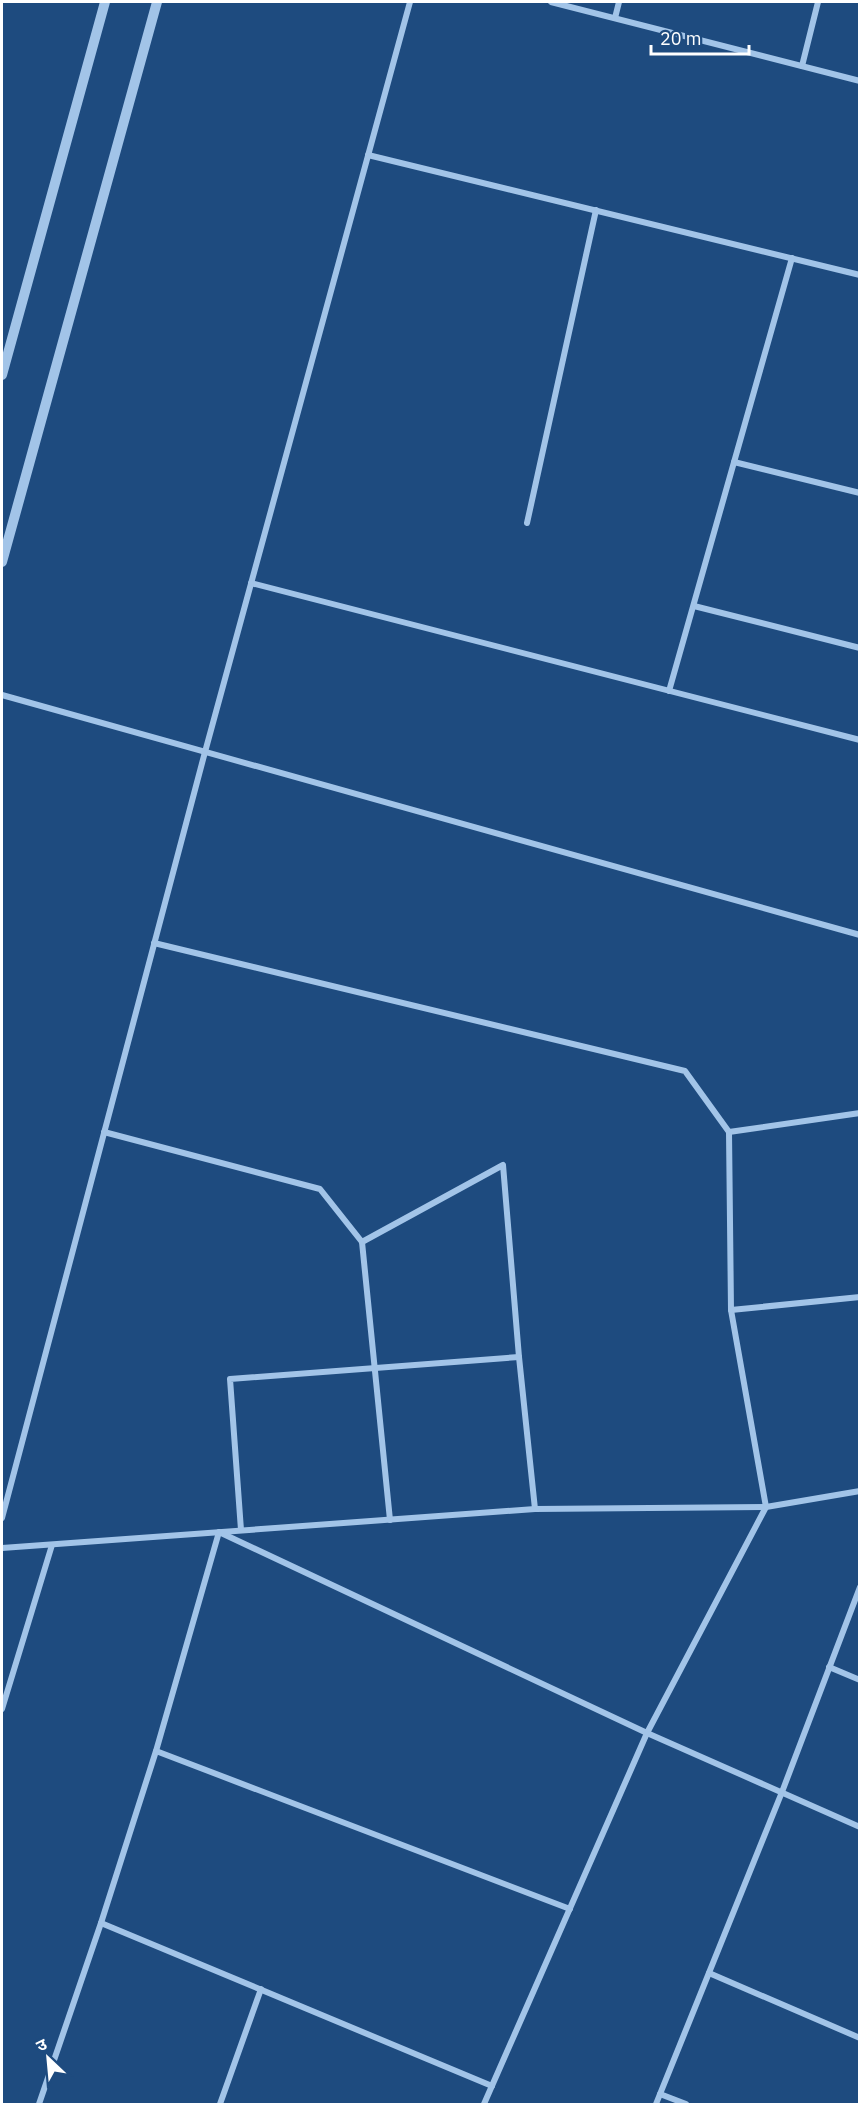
<svg xmlns="http://www.w3.org/2000/svg" width="861" height="2106" viewBox="0 0 861 2106" font-family="'IBM Plex Sans','Noto Sans Devanagari',sans-serif">
<style>
.lines{fill:none;stroke-linecap:round;stroke-linejoin:round}
.minor{stroke:#a2c4e8;stroke-width:6}
.tertiary{stroke:#a2c4e8;stroke-width:10}
</style>
<rect width="100%" height="100%" fill="#1e4b7f"/>
<g class="lines">
<g class="minor">
<polyline points="551,2 860,81"/>
<polyline points="615,18 619,2"/>
<polyline points="802,66 818,2"/>
<polyline points="368,155 860,275"/>
<polyline points="734,462 860,493"/>
<polyline points="527,523 596,210"/>
<polyline points="251,583 860,740"/>
<polyline points="694,606 860,648"/>
<polyline points="669,691 792,258"/>
<polyline points="2,695 860,935"/>
<polyline points="154,943 685,1071 729,1132 731,1310 766,1507 647,1733 484,2104"/>
<polyline points="104,1132 320,1189 362,1242 390,1520"/>
<polyline points="729,1132 860,1113"/>
<polyline points="362,1242 503,1165 519,1357 535,1509"/>
<polyline points="731,1310 860,1297"/>
<polyline points="2,1518 205,752 410,2"/>
<polyline points="241,1530 230,1379 519,1357"/>
<polyline points="2,1548 535,1509 766,1507 860,1491"/>
<polyline points="829,1667 860,1680"/>
<polyline points="2,1709 52,1545"/>
<polyline points="156,1751 570,1909"/>
<polyline points="101,1923 492,2086"/>
<polyline points="709,1973 860,2038"/>
<polyline points="660,2094 686,2104"/>
<polyline points="39,2104 101,1923 156,1751 219,1532 647,1733 860,1827"/>
<polyline points="220,2104 261,1989"/>
<polyline points="656,2104 782,1792 860,1587"/>
</g>
<g class="tertiary">
<polyline points="2,375 105,2"/>
<polyline points="2,562 157,2"/>
</g>
</g>
<rect width="861" height="2106" fill="none" stroke="#ffffff" stroke-width="6"/>
<g transform="translate(48 2058) rotate(334)" stroke="#1e4b7f" stroke-width="4.5" paint-order="stroke">
<path d="M0-4.5L10 22L0 15L-10 22Z" fill="#ffffff"/>
<text y="-9" font-size="16" font-weight="bold" text-anchor="middle" fill="#ffffff">उ</text>
</g>
<path d="M651 45v9h98v-9" fill="none" stroke="#ffffff" stroke-width="3"/>
<text x="660" y="45" font-size="18" fill="#ffffff" stroke="#1e4b7f" stroke-width="4.5" paint-order="stroke">20 m</text>
</svg>
